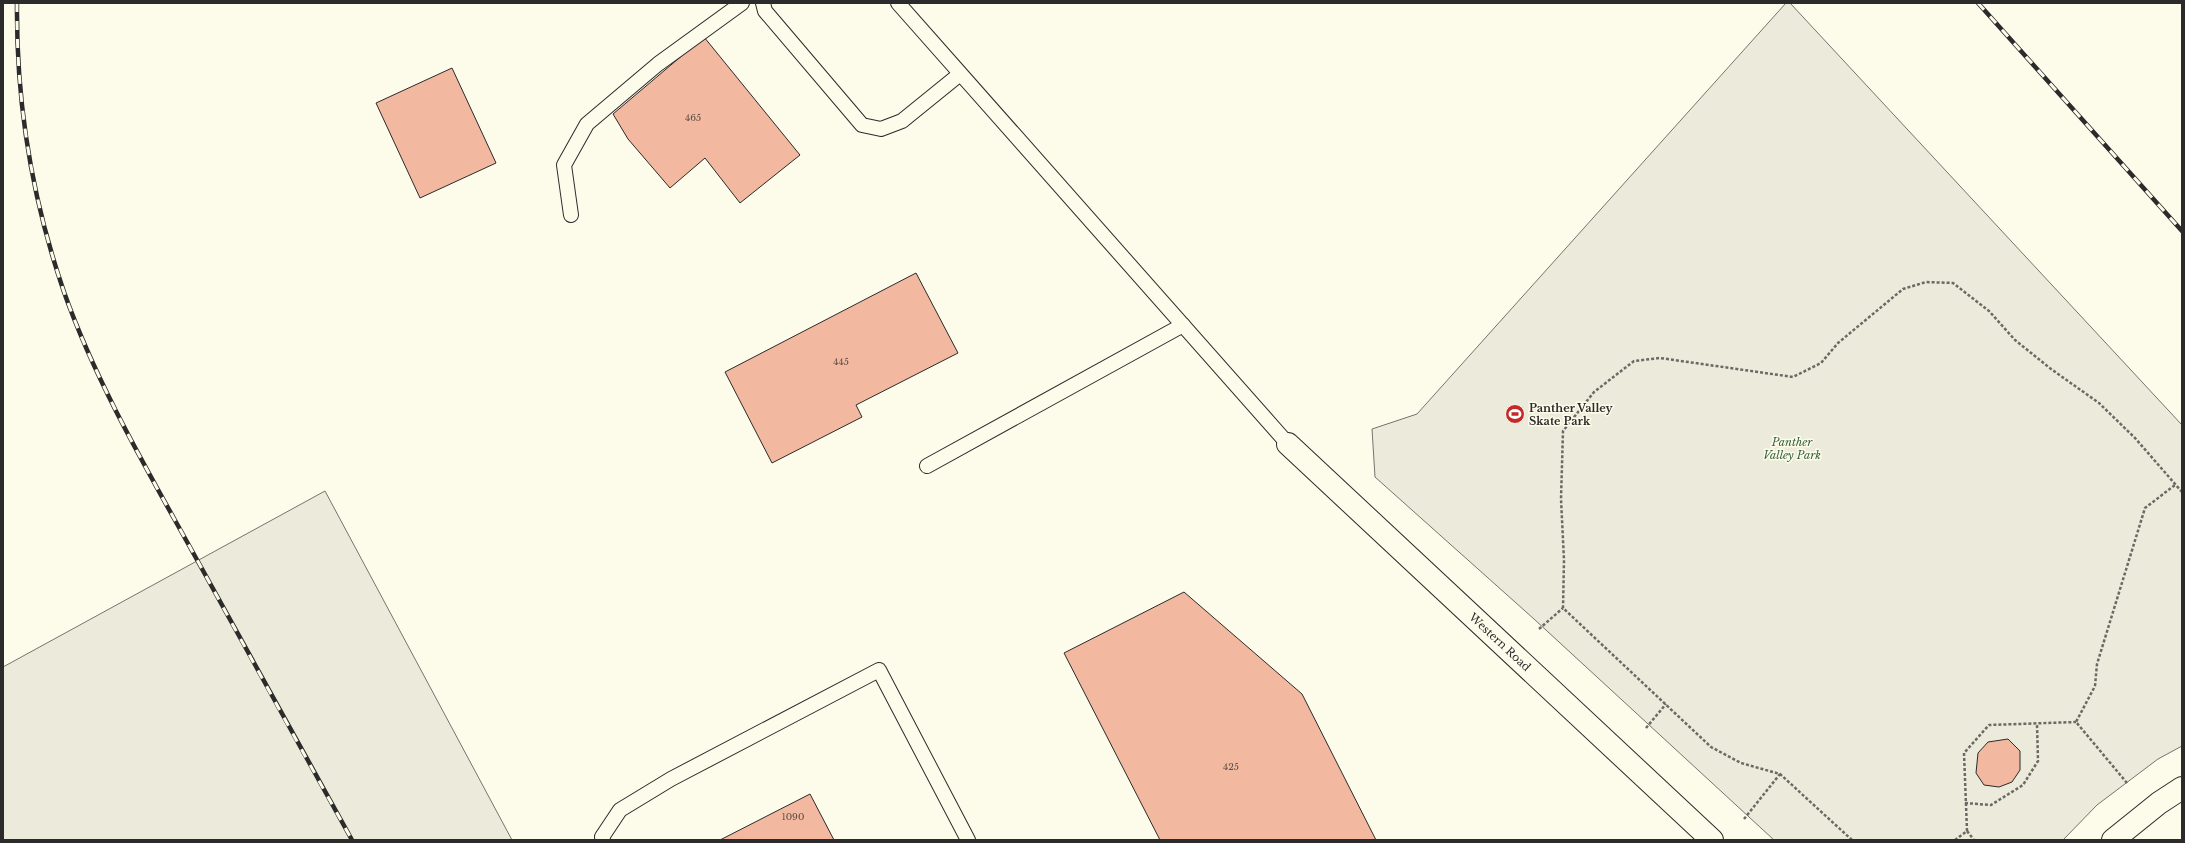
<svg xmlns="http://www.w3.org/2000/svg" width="2185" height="843" viewBox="0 0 2185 843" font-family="'Libre Baskerville',serif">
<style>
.green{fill:#ecebdb;stroke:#74746e}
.building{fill:#f2b8a0;stroke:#2b2b2b}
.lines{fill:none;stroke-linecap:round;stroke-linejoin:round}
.lane-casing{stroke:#2b2b2b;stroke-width:16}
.street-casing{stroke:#2b2b2b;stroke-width:24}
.path{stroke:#6a6964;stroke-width:2.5;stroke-dasharray:3 2;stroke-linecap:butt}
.lane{stroke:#fdfbea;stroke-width:14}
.street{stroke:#fdfbea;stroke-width:22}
.rail-casing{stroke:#2b2b2b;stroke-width:4.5}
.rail{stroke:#fdfbea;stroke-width:3;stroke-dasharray:9;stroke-linecap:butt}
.labels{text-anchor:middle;stroke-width:3;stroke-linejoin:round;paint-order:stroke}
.number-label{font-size:9px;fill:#5d4e48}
.poi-label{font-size:11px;font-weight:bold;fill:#2b2b2b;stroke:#fdfbea;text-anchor:start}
.park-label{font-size:11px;font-style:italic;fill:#34623c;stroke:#fdfbea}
.street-label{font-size:11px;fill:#2b2b2b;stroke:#fdfbea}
</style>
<rect width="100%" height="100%" fill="#fdfbea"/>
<g class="green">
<polygon points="1786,3 1790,3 2182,425 2182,746 2158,759 2097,805 2063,840 1774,840 1534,619 1375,477 1372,429 1417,414"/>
<polygon points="325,491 512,840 3,840 3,667"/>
</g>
<g class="building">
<polygon points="704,37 800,155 740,203 705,158 670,188 628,139 613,114"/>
<polygon points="452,68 496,163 420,198 376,103"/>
<polygon points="916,273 958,353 856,405 862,417 772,463 725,372"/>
<polygon points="1184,592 1302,694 1376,840 1160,840 1064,653"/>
<polygon points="2008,739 2020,751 2020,770 2012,782 1999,787 1984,785 1976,773 1978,753 1988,742"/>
<polygon points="810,794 834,840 720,840"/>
</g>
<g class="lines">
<g class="lane-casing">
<g id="lane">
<polyline points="763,3 765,11 862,125 881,129 902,121 960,74"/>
<polyline points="898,3 1288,444"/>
<polyline points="571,215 564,165 587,124 658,64 742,3"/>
<polyline points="927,466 1183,325"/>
<polyline points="603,840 602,837 620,810 671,779 879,670 968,840"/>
</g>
</g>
<g class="street-casing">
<g id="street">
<polyline points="1288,444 1712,840"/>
<polyline points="2113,840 2159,803 2182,788"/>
</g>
</g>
<g class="path">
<polyline points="1539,629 1563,608"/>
<polyline points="1646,728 1666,704"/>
<polyline points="2127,783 2076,722 2095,686 2097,664 2145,508 2175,485"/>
<polyline points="1965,803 1991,805 2023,785 2038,761 2037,724"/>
<polyline points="1744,819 1780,774"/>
<polyline points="1967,831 1964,753 1989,725 2076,722"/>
<polyline points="1852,840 1780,774 1741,763 1711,747 1563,608 1564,560 1561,499 1563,431 1594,392 1634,361 1660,358 1793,377 1821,363 1838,343 1903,289 1926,282 1953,283 1989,311 2015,340 2051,369 2099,403 2135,438 2182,492"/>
<polyline points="1955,840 1967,831 1974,840"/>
</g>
<use href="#lane" class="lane"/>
<use href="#street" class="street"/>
<g class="rail-casing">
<g id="rail">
<path d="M 17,3 C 16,101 32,199 64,292 C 98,388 152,478 201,567 C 251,658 301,749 352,840"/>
<polyline points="1978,3 2182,231"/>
</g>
</g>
<use href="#rail" class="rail"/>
</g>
<defs>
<g id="stadium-disc" transform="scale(1)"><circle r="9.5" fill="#c62828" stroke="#fdfbea"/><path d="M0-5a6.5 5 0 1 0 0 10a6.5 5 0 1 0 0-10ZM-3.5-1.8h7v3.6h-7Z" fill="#fff"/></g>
</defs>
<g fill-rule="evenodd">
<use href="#stadium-disc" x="1515" y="414"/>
</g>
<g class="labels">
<g class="number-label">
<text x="693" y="121">465</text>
<text x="841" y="365">445</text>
<text x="1231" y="770">425</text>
<text x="793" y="820">1090</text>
</g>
<g class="poi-label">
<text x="1529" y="412">Panther Valley<tspan x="1529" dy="13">Skate Park</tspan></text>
</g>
<g class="park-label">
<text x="1792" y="446">Panther<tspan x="1792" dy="13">Valley Park</tspan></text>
</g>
<g class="street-label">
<text transform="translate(1500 642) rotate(43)" y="4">Western Road</text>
</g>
</g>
<rect width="2185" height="843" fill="none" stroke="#2b2b2b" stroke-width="8"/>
</svg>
